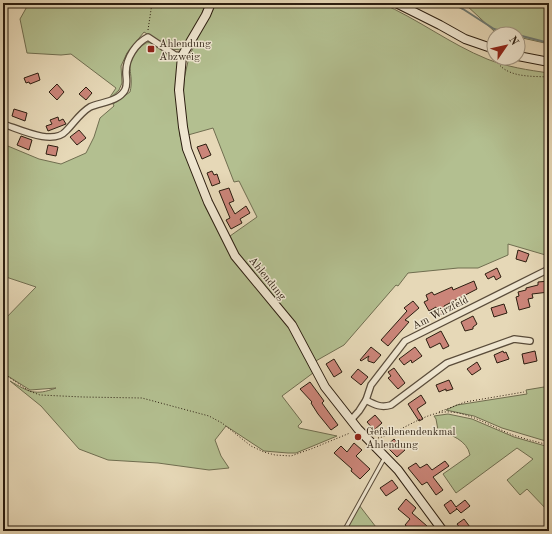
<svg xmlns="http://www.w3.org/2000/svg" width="552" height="534" viewBox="0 0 552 534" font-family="'Old Standard TT',serif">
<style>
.green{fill:#b3bf90;stroke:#706e50}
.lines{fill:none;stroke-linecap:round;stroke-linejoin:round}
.stream{stroke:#6d7a74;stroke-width:2}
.building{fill:#cb8579;stroke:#2c1e10}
.lane-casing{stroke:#5a4c3a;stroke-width:5}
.street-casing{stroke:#5a4c3a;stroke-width:8}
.secondary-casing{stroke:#2c1e10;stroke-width:10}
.path{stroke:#2c1e10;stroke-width:1;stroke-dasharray:1 2;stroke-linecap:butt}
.lane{stroke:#efe6d0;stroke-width:3}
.street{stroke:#efe6d0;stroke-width:5.5}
.secondary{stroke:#efe6d0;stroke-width:8}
.poi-dot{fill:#8f2418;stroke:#efe6d0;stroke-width:1.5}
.labels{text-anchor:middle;stroke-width:3;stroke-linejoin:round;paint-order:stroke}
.poi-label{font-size:11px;fill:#2c1e10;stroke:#efe6d0;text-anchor:start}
.street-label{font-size:11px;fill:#2c1e10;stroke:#efe6d0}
</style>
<rect width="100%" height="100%" fill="#e6d8b7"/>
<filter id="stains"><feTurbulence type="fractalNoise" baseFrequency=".005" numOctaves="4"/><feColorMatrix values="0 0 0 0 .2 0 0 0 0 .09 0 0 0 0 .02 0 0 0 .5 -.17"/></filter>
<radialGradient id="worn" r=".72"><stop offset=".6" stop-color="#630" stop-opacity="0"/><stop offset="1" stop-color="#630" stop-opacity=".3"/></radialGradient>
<g class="green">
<path d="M 29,3 L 206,3 C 199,20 194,37 181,50 L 171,49 L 144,32 L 127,53 L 121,66 L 122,83 L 119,90 L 108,100 L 116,88 L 71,54 L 61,55 L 27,53 L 20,19 Z"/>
<path d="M 213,3 L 381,3 C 418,19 450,44 487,59 C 507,67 528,70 549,73 L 549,256 L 508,244 L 508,255 L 478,268 L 458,268 L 408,273 L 398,286 L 396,285 L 344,345 L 314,362 L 294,325 L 238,254 L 230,236 L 257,217 L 239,181 L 234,182 L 213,128 L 188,135 L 186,118 L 183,105 L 184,79 L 189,57 Z"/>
<polygon points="461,3 549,3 549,44 518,37 518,34 505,34 495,32 465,4"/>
<path d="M 151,42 L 174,57 L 179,62 L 177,92 L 180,136 L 206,208 L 225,240 L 290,328 L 313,373 L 282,396 L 302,422 L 298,426 L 299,428 L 337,436 L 296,453 L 288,453 L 264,451 L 226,426 L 215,440 L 221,456 L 229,468 L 209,470 L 158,463 L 108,460 L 79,449 L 41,406 L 10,381 C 29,392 35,396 56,388 L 30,390 L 3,373 L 3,321 L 36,287 L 3,276 L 3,144 L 39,159 L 61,164 L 86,153 L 94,137 L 100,118 L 114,106 L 113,104 L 130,92 C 135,72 122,65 140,48 C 144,44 146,42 151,42 Z"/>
<polygon points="544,387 549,388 549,442 502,428 474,416 446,410 457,405 527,394 526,390"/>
<path d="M 448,414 L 472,419 L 514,437 L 549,447 L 549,512 L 527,489 L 520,495 L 507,480 L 533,459 L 517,448 L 456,493 L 443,474 L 470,455 C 467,440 451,435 438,430 L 436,419 L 434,416 Z"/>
<polygon points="359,505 379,531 345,531"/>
</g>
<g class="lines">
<g class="stream">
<polyline points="452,3 463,9 494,29 513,34"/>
<polyline points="518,35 549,43"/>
</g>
</g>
<g class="building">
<polygon points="38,73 40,80 30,84 29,82 26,83 24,78"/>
<polygon points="57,84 64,92 57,100 49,92"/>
<polygon points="86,87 92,93 86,100 79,94"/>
<polygon points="14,109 27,113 25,121 12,116"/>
<polygon points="58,117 59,121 63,119 66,124 48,131 46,126 52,124 50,120"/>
<polygon points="79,130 86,138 77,145 70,137"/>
<polygon points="21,136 32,140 29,150 17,145"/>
<polygon points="206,144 211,155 202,159 197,147"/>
<polygon points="48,145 58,147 56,156 46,154"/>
<polygon points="212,171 214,175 217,174 220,183 212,186 207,173"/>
<polygon points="229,188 234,201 229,203 235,214 246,206 250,213 240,219 242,223 231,229 226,220 230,218 219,191"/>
<polygon points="518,250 529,254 526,262 516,259"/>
<polygon points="497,268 501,277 496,280 494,276 488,279 485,274"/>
<polygon points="474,281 477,289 444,306 446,312 440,315 436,307 429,311 424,302 428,300 426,295 432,292 434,295 452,287 453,290"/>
<polygon points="549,281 549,292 532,294 533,298 528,299 530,307 519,310 516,297 519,296 518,292 526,290 526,288 538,285 538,282"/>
<polygon points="413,301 419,308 405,320 409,322 388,346 381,340 407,311 404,308"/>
<polygon points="504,304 507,313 494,317 491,308"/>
<polygon points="473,316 477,324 473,327 473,329 465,331 461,322"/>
<polygon points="441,331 449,346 443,349 440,343 430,348 426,339"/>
<polygon points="371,347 381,355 374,363 368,361 368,358 369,356 361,361 360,360"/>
<polygon points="415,347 422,356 412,363 411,360 404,365 399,359"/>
<polygon points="503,351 504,353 506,352 509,359 497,363 494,355"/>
<polygon points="535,351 537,361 524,364 522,354"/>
<polygon points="334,359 342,372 334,377 326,364"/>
<polygon points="477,362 481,369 472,375 467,369"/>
<polygon points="394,368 405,383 398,389 388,378 391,376 388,372"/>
<polygon points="358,369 368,377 361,385 351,377"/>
<polygon points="449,380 453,389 446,391 446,389 439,392 436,385"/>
<polygon points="310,382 324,401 322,403 338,425 331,430 318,414 311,403 312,402 300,389"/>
<polygon points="421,395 426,403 417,409 423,419 419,421 408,404"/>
<polygon points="375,415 382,423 374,430 367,422"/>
<polygon points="394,439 405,450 397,457 386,446"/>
<polygon points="354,443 362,450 356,456 370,469 360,479 351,471 352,469 334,453 341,446 347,452"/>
<polygon points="445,461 449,466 433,477 443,490 436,495 427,482 422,485 408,468 416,463 420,468 427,464 432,470"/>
<polygon points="392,480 398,488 386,496 380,488"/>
<polygon points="406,499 416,508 412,513 427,526 423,531 412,531 405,525 410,519 398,509"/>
<polygon points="451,500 456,507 465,500 470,506 461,513 456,508 457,509 450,514 444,505"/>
<polygon points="464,519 473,531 462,531 457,524"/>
</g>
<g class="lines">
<g class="lane-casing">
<polyline id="lane" points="344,531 385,457"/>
</g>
<g class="street-casing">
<g id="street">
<path d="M 3,124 C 19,129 53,146 66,131 C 74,123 80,113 90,107 C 101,102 118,102 125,90 C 128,83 126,79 126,72 C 126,58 136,43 148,37 L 175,55 L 182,56"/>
<path d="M 366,400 C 375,405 381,408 391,405 L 447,363 L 514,339 L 530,341"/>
<polyline points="351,420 359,411 366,400 371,385 405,341 549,269"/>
</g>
</g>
<g class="secondary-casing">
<g id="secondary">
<polyline points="211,3 206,15 182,56 179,90 183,127 187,149 208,202 235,256 292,325 325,387 358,429 398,470 443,531"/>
<polyline points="396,3 440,25 465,39 494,49"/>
<polyline points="518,56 549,62"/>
</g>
</g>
<g class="path">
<polyline points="148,30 152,3"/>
<path d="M 495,58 C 504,78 530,76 549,77"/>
<polyline points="3,373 29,391 40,395 83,397 142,398 209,416 222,423 251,446 264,452 275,455 291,456 311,449 350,433"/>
<polyline points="439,412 465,402 524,392"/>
<path d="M 378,438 C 399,433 416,418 438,413 C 462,407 491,427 513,435 C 525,439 537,442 549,445"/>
</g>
<use href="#lane" class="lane"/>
<use href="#street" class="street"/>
<use href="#secondary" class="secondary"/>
</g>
<g class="poi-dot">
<rect x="147" y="45" width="8" height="8" rx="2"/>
<circle cx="358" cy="437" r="4"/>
</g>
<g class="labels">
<g class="poi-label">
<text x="159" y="47">Ahlendung<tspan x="159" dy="13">Abzweig</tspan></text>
<text x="366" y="435">Gefallenendenkmal<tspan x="366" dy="13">Ahlendung</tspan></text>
</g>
<g class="street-label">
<text transform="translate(268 278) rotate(51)" y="4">Ahlendung</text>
<text transform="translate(440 312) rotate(-27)" y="4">Am Wirzfeld</text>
</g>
</g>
<rect width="552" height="534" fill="none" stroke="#e6d8b7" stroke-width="16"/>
<rect x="4" y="4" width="544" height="526" fill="none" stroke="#2c1e10" stroke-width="2"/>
<rect x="8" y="8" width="536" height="518" fill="none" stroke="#2c1e10"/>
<g transform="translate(506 46) rotate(56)"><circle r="19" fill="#efe6d0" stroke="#a19683"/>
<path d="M0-3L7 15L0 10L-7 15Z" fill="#8f2418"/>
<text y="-6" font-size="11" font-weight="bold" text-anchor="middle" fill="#2c1e10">N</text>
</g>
<rect width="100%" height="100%" filter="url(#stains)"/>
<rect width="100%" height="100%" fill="url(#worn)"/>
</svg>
